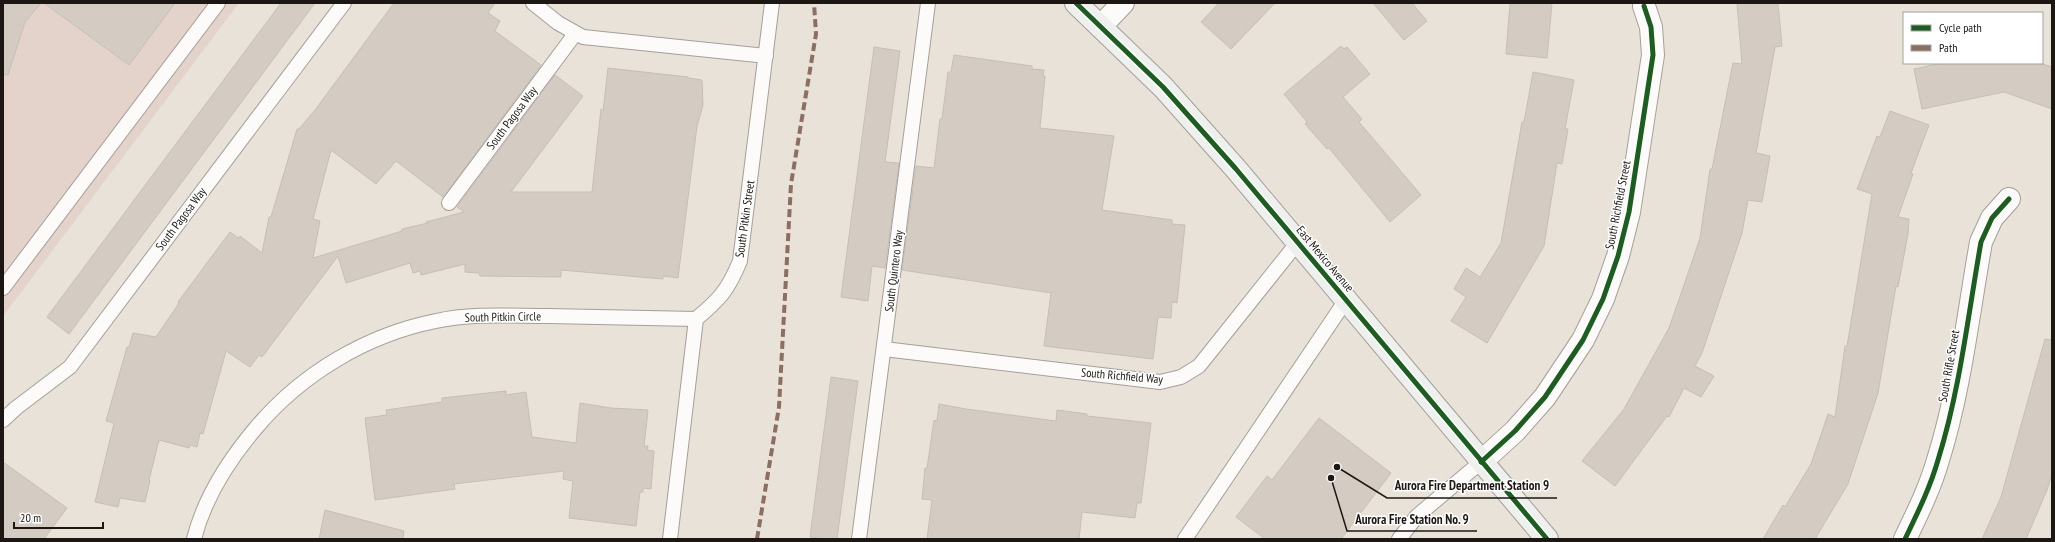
<svg xmlns="http://www.w3.org/2000/svg" width="2055" height="542" viewBox="0 0 2055 542" font-family="'PT Sans Narrow',sans-serif">
<style>
.commercial{fill:#e4d3ca}
.building{fill:#d4cbc2;stroke:#c6bfb9}
.lines{fill:none;stroke-linecap:round;stroke-linejoin:round}
.lane-casing{stroke:#a59f98;stroke-width:16}
.street-casing{stroke:#a59f98;stroke-width:24}
.secondary-casing{stroke:#a59f98;stroke-width:24}
.lane{stroke:#fcfbf9;stroke-width:14}
.street{stroke:#fcfbf9;stroke-width:22}
.secondary{stroke:#edf0ed;stroke-width:22}
.quiet{stroke:#8d6e63;stroke-width:4;stroke-dasharray:8 4;stroke-linecap:butt}
.cycleway-casing{stroke:#fff;stroke-width:8}
.cycleway{stroke:#1b5e20;stroke-width:5}
.labels{text-anchor:middle;stroke-width:3;stroke-linejoin:round;paint-order:stroke}
.street-label{font-size:12px;fill:#1c1712;stroke:#fff}
.leader{fill:none;stroke:#1c1712;stroke-width:1.5}
.callout-dot{fill:#1c1712;stroke:#fff;stroke-width:1.5}
.callout-label{font-size:13px;text-anchor:middle;font-weight:bold;fill:#1c1712;stroke:#fff;stroke-width:3;stroke-linejoin:round;paint-order:stroke}
</style>
<rect width="100%" height="100%" fill="#e9e2d9"/>
<polygon class="commercial" points="3,3 239,3 3,316"/>
<g class="building">
<polygon points="3,3 41,3 25,22 8,75 3,74"/>
<polygon points="44,3 175,3 129,65"/>
<polygon points="281,3 315,3 69,334 47,317"/>
<polygon points="394,3 495,3 488,13 500,21 495,31 541,65 443,197 396,161 376,184 331,150 313,219 320,221 313,258 402,231 402,229 428,223 426,222 464,212 457,207 555,75 583,96 511,192 592,192 601,109 603,111 608,68 688,77 688,78 702,80 703,105 697,126 678,278 663,276 663,279 561,270 561,277 480,276 479,273 465,272 465,264 421,275 420,271 413,273 410,263 346,283 338,256 262,357 259,355 250,367 226,351 203,434 200,433 197,447 190,445 189,448 159,440 149,480 150,481 145,502 120,498 118,507 95,502 114,423 106,421 127,347 129,347 133,333 156,337 179,303 178,302 230,232 238,238 240,236 262,253 269,217 271,217 297,129 299,129 315,110"/>
<polygon points="1219,3 1275,3 1231,49 1201,22"/>
<polygon points="1373,3 1412,3 1427,21 1404,40"/>
<polygon points="1510,3 1552,3 1547,58 1506,54"/>
<polygon points="1737,3 1778,3 1782,46 1775,47 1756,153 1770,156 1762,202 1748,200 1742,233 1702,353 1695,366 1714,376 1701,397 1684,388 1669,417 1667,416 1615,486 1582,461 1624,409 1669,328 1684,285 1700,238 1710,169 1712,169 1733,63 1742,64"/>
<polygon points="1341,46 1344,49 1347,47 1370,74 1343,97 1362,119 1359,122 1421,195 1390,222 1329,148 1327,149 1305,124 1307,122 1284,94"/>
<polygon points="874,47 900,51 885,162 899,163 885,268 872,266 868,301 841,297"/>
<polygon points="954,55 1032,66 1032,69 1044,70 1043,76 1045,76 1040,128 1114,136 1102,210 1172,220 1172,224 1185,225 1177,303 1172,302 1171,318 1158,317 1153,359 1044,346 1051,293 902,270 916,166 934,168 940,119 942,119 948,72 951,72"/>
<polygon points="1942,63 2040,63 2052,67 2052,109 2004,92 1922,109 1914,69"/>
<polygon points="1533,72 1574,80 1565,129 1568,129 1562,164 1557,163 1544,246 1487,343 1451,321 1466,297 1454,289 1466,268 1480,277 1501,243 1522,122 1524,122"/>
<polygon points="1890,111 1929,125 1911,173 1913,174 1898,217 1909,219 1908,234 1898,287 1896,286 1878,393 1848,484 1815,539 1763,539 1783,505 1785,507 1811,464 1828,414 1835,417 1845,346 1847,346 1872,194 1857,189 1877,136 1880,137"/>
<polygon points="2045,339 2052,340 2052,474 2047,490 2026,539 1982,539 2001,497"/>
<polygon points="831,377 858,381 837,539 825,539 810,537"/>
<polygon points="506,391 506,395 526,392 532,437 576,443 580,403 611,408 648,410 644,446 648,446 647,450 654,451 651,489 643,488 643,492 640,492 636,526 569,518 573,481 563,479 564,471 454,484 455,489 375,500 365,418 387,415 386,410 442,402 442,398"/>
<polygon points="939,404 966,409 1056,421 1057,410 1087,414 1087,416 1151,423 1141,503 1137,503 1135,518 1082,512 1079,539 927,539 932,500 922,499 925,468 927,468 934,420 937,421"/>
<polygon points="1319,418 1391,473 1341,539 1265,539 1236,517 1267,476 1272,480"/>
<polygon points="3,462 67,508 44,539 3,539"/>
<polygon points="325,510 404,531 403,539 319,539"/>
</g>
<g class="lines">
<g class="lane-casing">
<g id="lane">
<polyline points="533,3 558,23 583,37 766,56"/>
<polyline points="449,203 575,34"/>
<polyline points="3,288 218,3"/>
<polyline points="884,349 1160,382 1181,377 1199,366 1298,242"/>
<polyline points="3,420 16,408 70,367 344,3"/>
<path d="M 194,539 C 204,499 229,460 255,429 C 301,374 366,335 436,321 C 473,313 510,316 548,316 C 597,317 647,318 696,319"/>
<path d="M 670,539 L 696,319 C 720,299 728,290 740,261 L 772,3"/>
<polyline points="859,539 928,3"/>
<polyline points="1185,539 1346,300"/>
<polyline points="1399,539 1417,516 1481,462"/>
</g>
</g>
<g class="street-casing">
<g id="street">
<polyline points="1101,26 1123,3"/>
<polyline points="1481,462 1515,431 1545,397 1583,340 1603,299 1618,256 1629,212 1653,55 1651,27 1644,6"/>
<path d="M 1905,539 C 1917,514 1930,488 1938,460 C 1960,390 1968,315 1981,242 L 1992,218 L 2009,199"/>
</g>
</g>
<g class="secondary-casing">
<polyline id="secondary" points="1076,3 1163,87 1236,169 1547,539"/>
</g>
<use href="#lane" class="lane"/>
<use href="#street" class="street"/>
<use href="#secondary" class="secondary"/>
<polyline class="quiet" points="757,539 779,407 791,184 816,34 814,3"/>
<g class="cycleway-casing">
<g id="cycleway">
<polyline points="1076,3 1163,87 1236,169 1547,539"/>
<polyline points="1481,462 1515,431 1545,397 1583,340 1603,299 1618,256 1629,212 1653,55 1651,27 1644,6"/>
<path d="M 1905,539 C 1917,514 1930,488 1938,460 C 1960,390 1968,315 1981,242 L 1992,218 L 2009,199"/>
</g>
</g>
<use href="#cycleway" class="cycleway"/>
</g>
<g class="labels">
<g class="street-label">
<text transform="translate(512 118) rotate(-53)" y="4">South Pagosa Way</text>
<text transform="translate(1618 205) rotate(-79)" y="4">South Richfield Street</text>
<text transform="translate(181 219) rotate(-53)" y="4">South Pagosa Way</text>
<text transform="translate(745 219) rotate(-82)" y="4">South Pitkin Street</text>
<text transform="translate(1325 259) rotate(50)" y="4">East Mexico Avenue</text>
<text transform="translate(894 271) rotate(-83)" y="4">South Quintero Way</text>
<text transform="translate(503 317) rotate(-1)" y="4">South Pitkin Circle</text>
<text transform="translate(1949 366) rotate(-80)" y="4">South Rifle Street</text>
<text transform="translate(1122 376) rotate(5)" y="4">South Richfield Way</text>
</g>
</g>
<path class="leader" d="M1337 467L1387 498H1557M1331 478L1347 531H1477"/>
<g class="callout-dot">
<circle cx="1337" cy="467" r="4"/>
<circle cx="1331" cy="478" r="4"/>
</g>
<g class="callout-label">
<text x="1472" y="490">Aurora Fire Department Station 9</text>
<text x="1412" y="524">Aurora Fire Station No. 9</text>
</g>
<rect width="2055" height="542" fill="none" stroke="#1c1712" stroke-width="8"/>
<rect x="1903" y="12" width="140" height="52" fill="#ffffff" stroke="#a4a2a0"/>
<rect x="1911" y="25" width="20" height="6" fill="#1b5e20" stroke="#a4a2a0"/>
<text x="1939" y="32" font-size="12" fill="#1c1712">Cycle path</text>
<rect x="1911" y="45" width="20" height="6" fill="#8d6e63" stroke="#a4a2a0"/>
<text x="1939" y="52" font-size="12" fill="#1c1712">Path</text>
<path d="M14 522v6h89v-6" fill="none" stroke="#1c1712" stroke-width="2"/>
<text x="20" y="522" font-size="12" fill="#1c1712" stroke="#ffffff" stroke-width="3" paint-order="stroke">20 m</text>
</svg>
